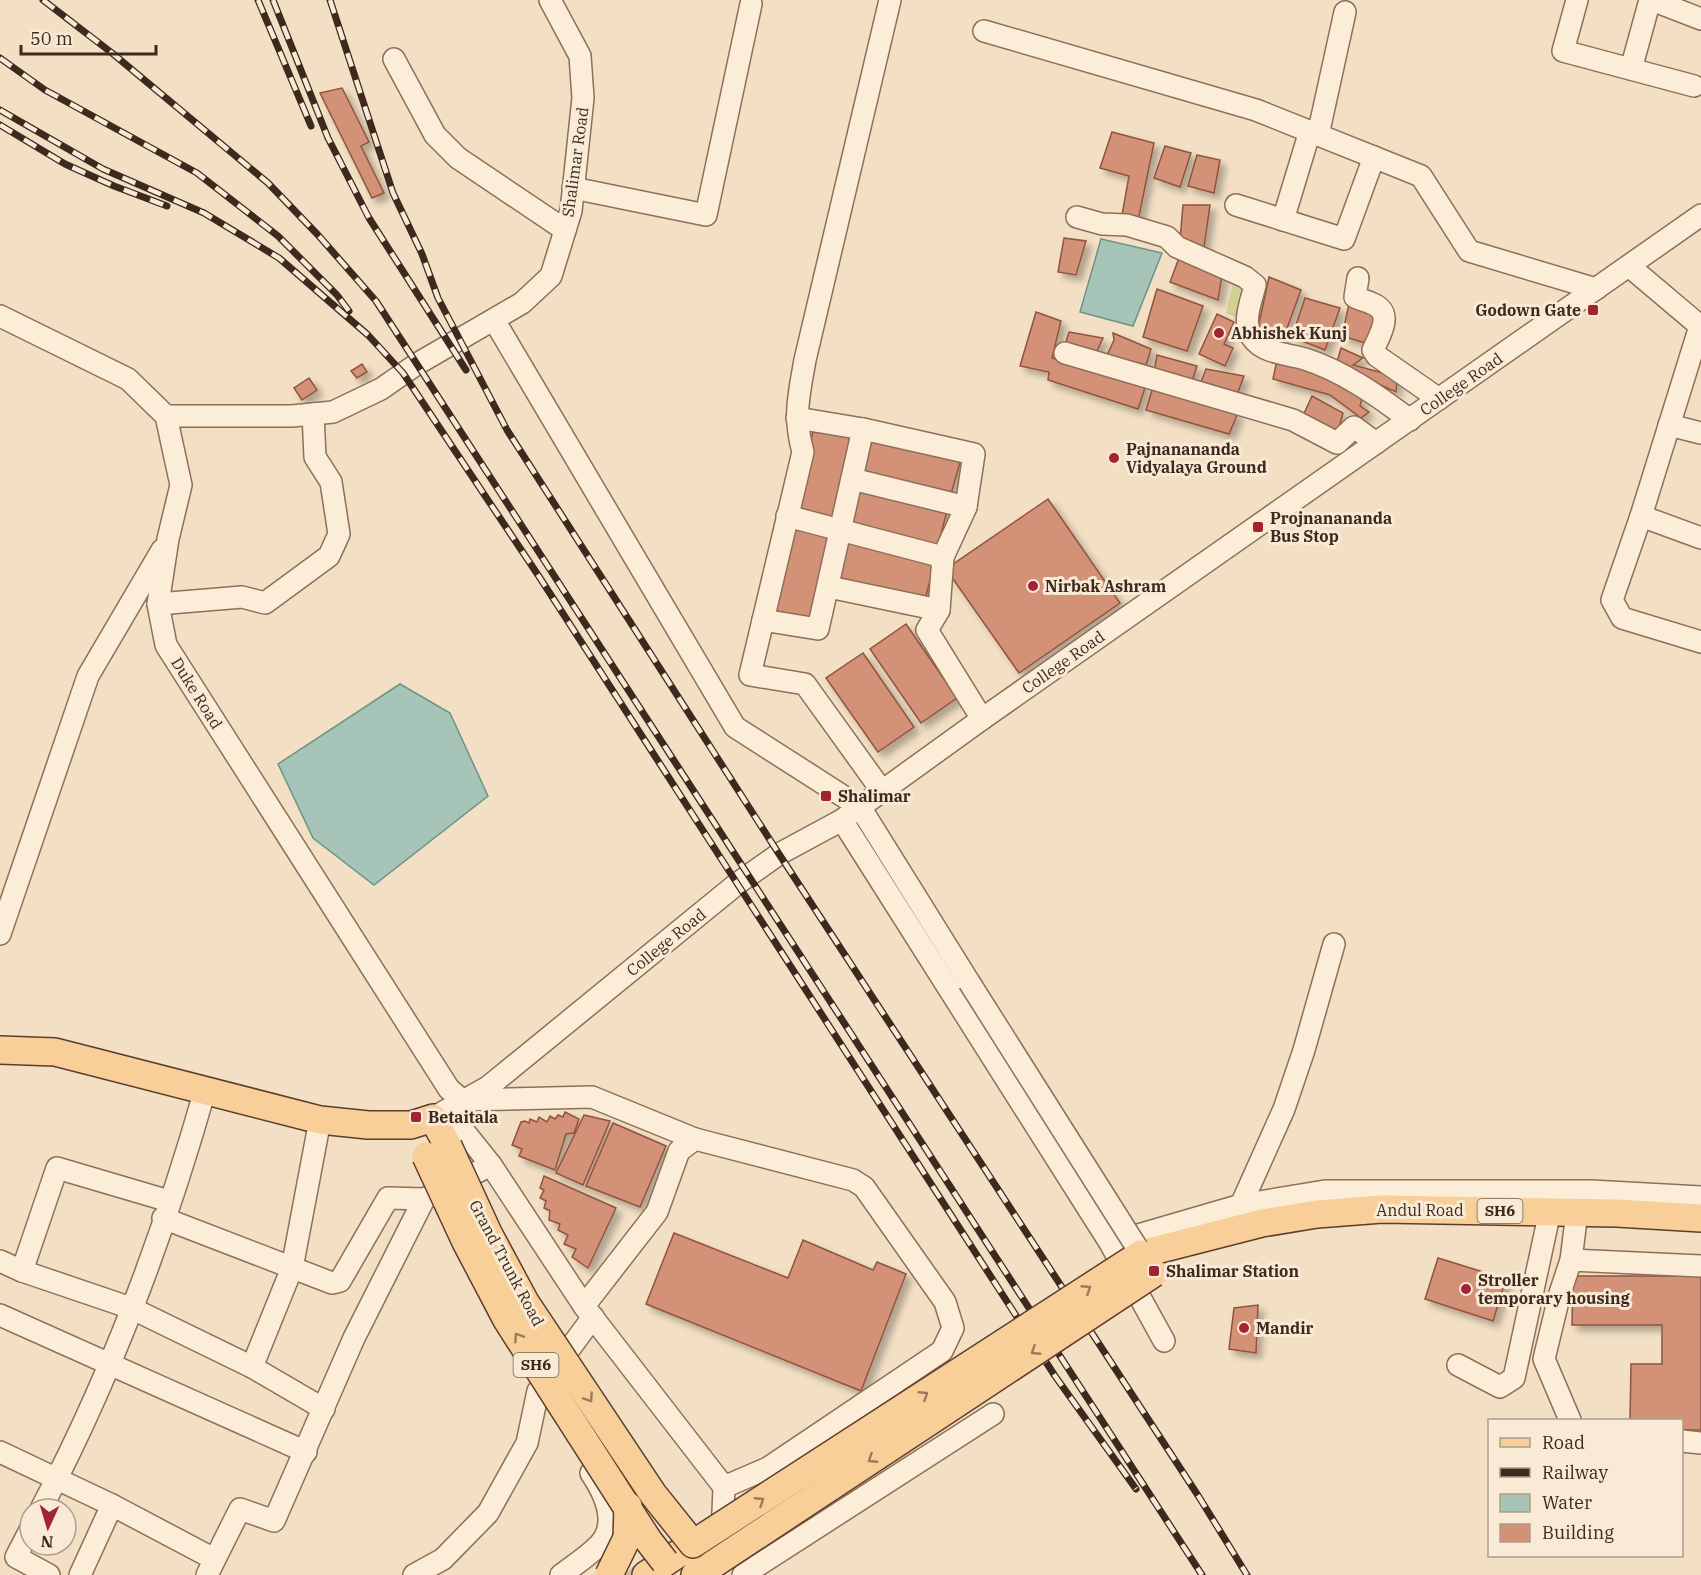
<svg xmlns="http://www.w3.org/2000/svg" width="1701" height="1575" viewBox="0 0 1701 1575" font-family="'IBM Plex Serif',serif">
<style>
.green{fill:#d1d196}
.water{fill:#a6c5b8;stroke:#6c9485;stroke-width:1.5}
.building{fill:#d39277;stroke:#90533c;stroke-width:1.5;filter:url(#shadow)}
.lines{fill:none;stroke-linecap:round;stroke-linejoin:round}
.minor-tunnel{stroke:#cebba3;stroke-width:21;stroke-dasharray:21 10;stroke-linecap:butt}
.minor-casing{stroke:#8e6f58;stroke-width:24}
.major-casing{stroke:#5c3d2d;stroke-width:30}
.minor{stroke:#fbedd8;stroke-width:21}
.major{stroke:#f8cf99;stroke-width:27}
.rail-casing{stroke:#3d291e;stroke-width:7}
.rail{stroke:#f8ead4;stroke-width:4.5;stroke-dasharray:14;stroke-linecap:butt}
.minor-bridge-casing{stroke:#8e6f58;stroke-width:24;stroke-linecap:butt}
.major-bridge-casing{stroke:#5c3d2d;stroke-width:30;stroke-linecap:butt}
.minor-bridge{stroke:#fbedd8;stroke-width:21}
.major-bridge{stroke:#f8cf99;stroke-width:27}
.oneway{stroke:#9a7c5c}
.poi-dot{fill:#a32333;stroke:#f8ead4;stroke-width:2}
.labels{text-anchor:middle;stroke-width:6;stroke-linejoin:round;paint-order:stroke}
.shield{fill:#f8ead4;stroke:#756355;stroke-width:1.5}
.shield-label{font-size:15px;font-weight:bold;fill:#3d291e}
.street-label{font-size:16px;fill:#3d291e;stroke:#f8ead4}
.poi-label{font-size:16px;font-weight:bold;fill:#3d291e;stroke:#f8ead4;text-anchor:start}
</style>
<defs>
<filter id="shadow"><feDropShadow dx="5.5" dy="5.5" stdDeviation="3" flood-color="#0004"/></filter>
</defs>
<rect width="100%" height="100%" fill="#f2dfc4"/>
<polygon class="green" points="1233,284 1248,289 1241,320 1226,313"/>
<g class="water">
<polygon points="1101,239 1162,253 1133,326 1080,312"/>
<polygon points="400,684 450,713 488,796 374,885 313,838 278,764"/>
</g>
<g class="building">
<polygon points="342,88 369,142 361,146 384,193 372,198 320,93"/>
<polygon points="1112,132 1154,143 1138,221 1122,215 1129,176 1100,168"/>
<polygon points="1165,146 1191,153 1180,187 1154,178"/>
<polygon points="1197,155 1220,160 1214,193 1188,186"/>
<polygon points="1183,205 1210,205 1204,247 1180,240"/>
<polygon points="1064,238 1086,241 1076,275 1058,272"/>
<polygon points="1179,258 1222,275 1218,300 1170,282"/>
<polygon points="1269,277 1301,290 1282,342 1257,333"/>
<polygon points="1157,289 1203,306 1187,351 1143,337"/>
<polygon points="1305,298 1340,308 1325,350 1292,337"/>
<polygon points="1349,304 1378,314 1372,345 1342,336"/>
<polygon points="1036,312 1061,321 1052,358 1146,385 1138,409 1048,380 1049,372 1020,366"/>
<polygon points="1217,314 1234,322 1224,344 1233,348 1225,366 1199,354"/>
<polygon points="1069,332 1103,338 1096,353 1065,345"/>
<polygon points="1113,333 1151,349 1146,365 1107,355 1114,340"/>
<polygon points="1341,348 1363,358 1353,365 1383,373 1397,380 1396,392 1336,365"/>
<polygon points="1157,355 1197,366 1192,381 1154,372"/>
<polygon points="1277,360 1325,375 1362,399 1360,406 1369,412 1361,418 1330,395 1273,379"/>
<polygon points="362,364 367,372 357,378 351,371"/>
<polygon points="1206,369 1244,376 1237,395 1200,384"/>
<polygon points="309,378 317,390 302,400 294,388"/>
<polygon points="1153,387 1238,413 1229,434 1146,410"/>
<polygon points="1312,396 1343,413 1337,435 1302,418"/>
<polygon points="815,424 858,435 835,523 792,512"/>
<polygon points="873,436 961,459 949,501 861,478"/>
<polygon points="860,484 948,507 937,550 849,527"/>
<polygon points="1048,499 1120,603 1019,673 946,569"/>
<polygon points="792,524 834,534 812,622 769,611"/>
<polygon points="848,534 936,557 925,600 837,577"/>
<polygon points="906,624 957,698 921,723 870,649"/>
<polygon points="863,653 914,727 878,752 826,678"/>
<polygon points="565,1112 579,1119 574,1133 566,1134 555,1170 519,1156 522,1149 512,1145 521,1122 525,1121 529,1123 530,1119 537,1122 539,1117 547,1122 550,1116 555,1119 558,1115 563,1117"/>
<polygon points="584,1115 610,1121 583,1185 556,1173"/>
<polygon points="613,1123 666,1146 640,1207 586,1186"/>
<polygon points="544,1176 616,1208 588,1268 572,1257 576,1249 564,1244 568,1235 558,1230 560,1224 549,1220 550,1211 544,1208 546,1201 540,1198 544,1190 540,1188"/>
<polygon points="674,1233 788,1278 803,1240 873,1270 877,1262 906,1274 861,1391 646,1304"/>
<polygon points="1438,1258 1506,1279 1493,1321 1425,1299"/>
<polygon points="1573,1276 1701,1276 1701,1430 1682,1430 1682,1420 1630,1420 1631,1364 1662,1364 1662,1325 1572,1325"/>
<polygon points="1258,1305 1256,1353 1229,1349 1234,1308"/>
</g>
<g class="lines">
<polyline class="minor-tunnel" points="605,1551 630,1575"/>
<g class="minor-casing">
<g id="minor">
<polyline points="1577,0 1563,51 1694,86"/>
<polyline points="1652,0 1701,19"/>
<polyline points="984,31 1256,110 1421,176 1469,251 1596,289"/>
<polyline points="394,59 435,135 458,158 565,230"/>
<polyline points="1631,69 1650,0"/>
<polyline points="1318,135 1345,12"/>
<polyline points="573,188 706,215 751,4"/>
<polyline points="1236,205 1344,239 1374,157"/>
<path d="M 1077,217 L 1102,224 L 1127,225 L 1167,237 L 1177,247 L 1245,277 L 1255,285 C 1252,299 1244,317 1249,331 C 1257,354 1286,353 1305,359 C 1343,371 1378,396 1410,420"/>
<polyline points="1283,220 1310,131"/>
<polyline points="1629,266 1700,326 1641,516 1612,600 1622,618 1701,642"/>
<path d="M 1358,278 L 1355,297 C 1361,300 1367,301 1373,304 C 1394,313 1380,335 1373,350 L 1377,356 L 1439,399"/>
<polyline points="0,316 128,379 166,416 181,485 168,539 158,604 166,645 449,1089 462,1100 592,1097 695,1139"/>
<polyline points="494,320 735,727 860,807 969,982"/>
<polyline points="1065,353 1293,420 1337,443 1354,427 1376,443"/>
<polyline points="166,416 292,416 333,412 381,389 417,364 522,303 551,276 571,211 583,98 580,56 550,0"/>
<polyline points="797,418 863,429 974,454 966,507 943,557 939,610 927,630 982,719"/>
<polyline points="1669,425 1701,433"/>
<polyline points="852,479 966,507"/>
<polyline points="787,516 943,557"/>
<polyline points="1641,516 1701,538"/>
<polyline points="829,587 939,610"/>
<polyline points="158,604 242,597 265,603 329,556 339,534 331,482 315,457 313,414"/>
<polyline points="763,620 818,629 863,429"/>
<path d="M 882,791 L 805,684 L 750,675 L 803,452 C 793,416 799,395 805,360 L 890,0"/>
<polyline points="842,820 1110,1243 1164,1341"/>
<polyline points="0,934 88,676 162,550"/>
<polyline points="447,1110 491,1165 584,1306 724,1487 722,1538"/>
<polyline points="433,1118 488,1087 738,883 779,854 842,820 982,719 1701,215"/>
<polyline points="1241,1205 1284,1109 1304,1050 1334,944"/>
<polyline points="163,1218 332,1283 340,1281 388,1198 424,1199"/>
<polyline points="1114,1242 1241,1205 1325,1191 1591,1191 1701,1197"/>
<polyline points="1571,1260 1577,1212"/>
<polyline points="0,1261 22,1271 131,1308 252,1367 324,1409"/>
<polyline points="22,1271 57,1168 169,1201"/>
<polyline points="584,1306 657,1212 679,1151 695,1139 853,1180 864,1187 945,1302 953,1328 942,1351 768,1468 724,1487"/>
<polyline points="0,1315 306,1452"/>
<polyline points="1458,1365 1500,1387 1514,1378 1550,1211"/>
<polyline points="252,1367 292,1268 320,1120"/>
<polyline points="554,1370 593,1317"/>
<polyline points="1570,1420 1544,1359 1560,1293 1571,1260 1701,1266"/>
<polyline points="1682,1441 1701,1443"/>
<polyline points="0,1452 112,1505 80,1575"/>
<polyline points="112,1505 214,1559"/>
<path d="M 41,1509 C 111,1377 164,1234 205,1090"/>
<polyline points="30,1530 16,1557 49,1575"/>
<polyline points="207,1575 240,1509 274,1521 354,1338 424,1199 491,1165"/>
<polyline points="414,1575 443,1559 488,1513 527,1443 538,1391"/>
<path d="M 561,1575 C 573,1566 587,1557 598,1546 C 620,1525 605,1494 591,1473"/>
<polyline points="743,1575 993,1414"/>
</g>
</g>
<g class="major-casing">
<g id="major">
<polyline points="0,1050 55,1052 320,1120 368,1125 411,1125 433,1118 448,1146"/>
<polyline points="1141,1254 1262,1223 1317,1214 1382,1209 1617,1213 1701,1218"/>
<polyline points="646,1575 693,1544 712,1565 695,1575"/>
</g>
</g>
<use href="#minor" class="minor"/>
<use href="#major" class="major"/>
<g class="rail-casing">
<g id="rail">
<polyline points="43,0 112,53 268,183 318,235 376,301 1202,1575"/>
<polyline points="258,0 311,126"/>
<polyline points="273,0 328,138 369,218 466,370"/>
<polyline points="330,0 393,193 422,254 438,298 507,430 779,854 1199,1497 1247,1575"/>
<polyline points="0,58 45,90 197,173 278,236 337,295 349,311"/>
<polyline points="0,110 103,169 204,213 279,258 368,335 403,373 540,578 1055,1376 1136,1489"/>
<polyline points="0,125 65,164 114,186 167,206"/>
</g>
</g>
<use href="#rail" class="rail"/>
<g class="minor-bridge-casing">
<polyline id="minor-bridge" points="969,982 1141,1254"/>
</g>
<g class="major-bridge-casing">
<g id="major-bridge">
<polyline points="448,1146 488,1233 525,1302 653,1494 693,1544 1141,1254"/>
<polyline points="426,1156 466,1242 507,1320 648,1540 665,1562"/>
<polyline points="712,1565 1154,1273"/>
<polyline points="609,1575 627,1538 628,1506"/>
</g>
</g>
<use href="#minor-bridge" class="minor-bridge"/>
<use href="#major-bridge" class="major-bridge"/>
</g>
<defs><path id="oneway-chevron" d="M-2-3.5L2.5 0L-2 3.5" fill="none" stroke-width="1.6" stroke-linecap="round" stroke-linejoin="round" transform="scale(1.5)"/></defs>
<g class="oneway">
<use href="#oneway-chevron" transform="translate(1087 1289) rotate(-33)"/>
<use href="#oneway-chevron" transform="translate(518 1337) rotate(-123)"/>
<use href="#oneway-chevron" transform="translate(1035 1351) rotate(147)"/>
<use href="#oneway-chevron" transform="translate(924 1395) rotate(-33)"/>
<use href="#oneway-chevron" transform="translate(589 1398) rotate(56)"/>
<use href="#oneway-chevron" transform="translate(872 1459) rotate(147)"/>
<use href="#oneway-chevron" transform="translate(760 1501) rotate(-33)"/>
</g>
<g class="poi-dot">
<rect x="1587" y="304" width="12" height="12" rx="3"/>
<circle cx="1219" cy="333" r="6"/>
<circle cx="1114" cy="458" r="6"/>
<rect x="1252" y="521" width="12" height="12" rx="3"/>
<circle cx="1033" cy="586" r="6"/>
<rect x="820" y="790" width="12" height="12" rx="3"/>
<rect x="410" y="1111" width="12" height="12" rx="3"/>
<rect x="1148" y="1265" width="12" height="12" rx="3"/>
<circle cx="1466" cy="1289" r="6"/>
<circle cx="1244" cy="1328" r="6"/>
</g>
<g class="labels">
<g class="shield">
<rect x="1477.5" y="1199" width="45" height="24" rx="4.5"/>
<rect x="513.5" y="1353" width="45" height="24" rx="4.5"/>
</g>
<g class="shield-label">
<text x="1500" y="1216">SH6</text>
<text x="536" y="1370">SH6</text>
</g>
<g class="street-label">
<text transform="translate(575 162) rotate(-82)" y="6">Shalimar Road</text>
<text transform="translate(1461 384) rotate(-35)" y="6">College Road</text>
<text transform="translate(1063 662) rotate(-35)" y="6">College Road</text>
<text transform="translate(197 693) rotate(58)" y="6">Duke Road</text>
<text transform="translate(666 942) rotate(-39)" y="6">College Road</text>
<text x="1420" y="1216">Andul Road</text>
<text transform="translate(507 1263) rotate(62)" y="6">Grand Trunk Road</text>
</g>
<g class="poi-label">
<text x="1581" y="316" text-anchor="end">Godown Gate</text>
<text x="1231" y="339">Abhishek Kunj</text>
<text x="1126" y="455">Pajnanananda<tspan x="1126" dy="18">Vidyalaya Ground</tspan></text>
<text x="1270" y="524">Projnanananda<tspan x="1270" dy="18">Bus Stop</tspan></text>
<text x="1045" y="592">Nirbak Ashram</text>
<text x="838" y="802">Shalimar</text>
<text x="428" y="1123">Betaitala</text>
<text x="1166" y="1277">Shalimar Station</text>
<text x="1478" y="1286">Stroller<tspan x="1478" dy="18">temporary housing</tspan></text>
<text x="1256" y="1334">Mandir</text>
</g>
</g>
<rect x="1488" y="1419" width="195" height="138" fill="#f8ead4" stroke="#ad9d8b" stroke-width="1.5"/>
<rect x="1500" y="1438" width="30" height="9" fill="#f8cf99" stroke="#ad9d8b" stroke-width="1.5"/>
<text x="1542" y="1449" font-size="18" fill="#3d291e">Road</text>
<rect x="1500" y="1468" width="30" height="9" fill="#3d291e" stroke="#ad9d8b" stroke-width="1.5"/>
<text x="1542" y="1479" font-size="18" fill="#3d291e">Railway</text>
<rect x="1500" y="1494" width="30" height="18" fill="#a6c5b8" stroke="#ad9d8b" stroke-width="1.5"/>
<text x="1542" y="1509" font-size="18" fill="#3d291e">Water</text>
<rect x="1500" y="1524" width="30" height="18" fill="#d39277" stroke="#ad9d8b" stroke-width="1.5"/>
<text x="1542" y="1539" font-size="18" fill="#3d291e">Building</text>
<g transform="translate(48 1527) rotate(184)"><circle r="28" fill="#f8ead4" stroke="#ad9d8b" stroke-width="1.5"/>
<path d="M0-4.5L10 22L0 15L-10 22Z" fill="#a32333"/>
<text y="-9" font-size="16" font-weight="bold" text-anchor="middle" fill="#3d291e">N</text>
</g>
<path d="M21 45v9h135v-9" fill="none" stroke="#3d291e" stroke-width="3"/>
<text x="30" y="45" font-size="18" fill="#3d291e" stroke="#f8ead4" stroke-width="4.5" paint-order="stroke">50 m</text>
</svg>
